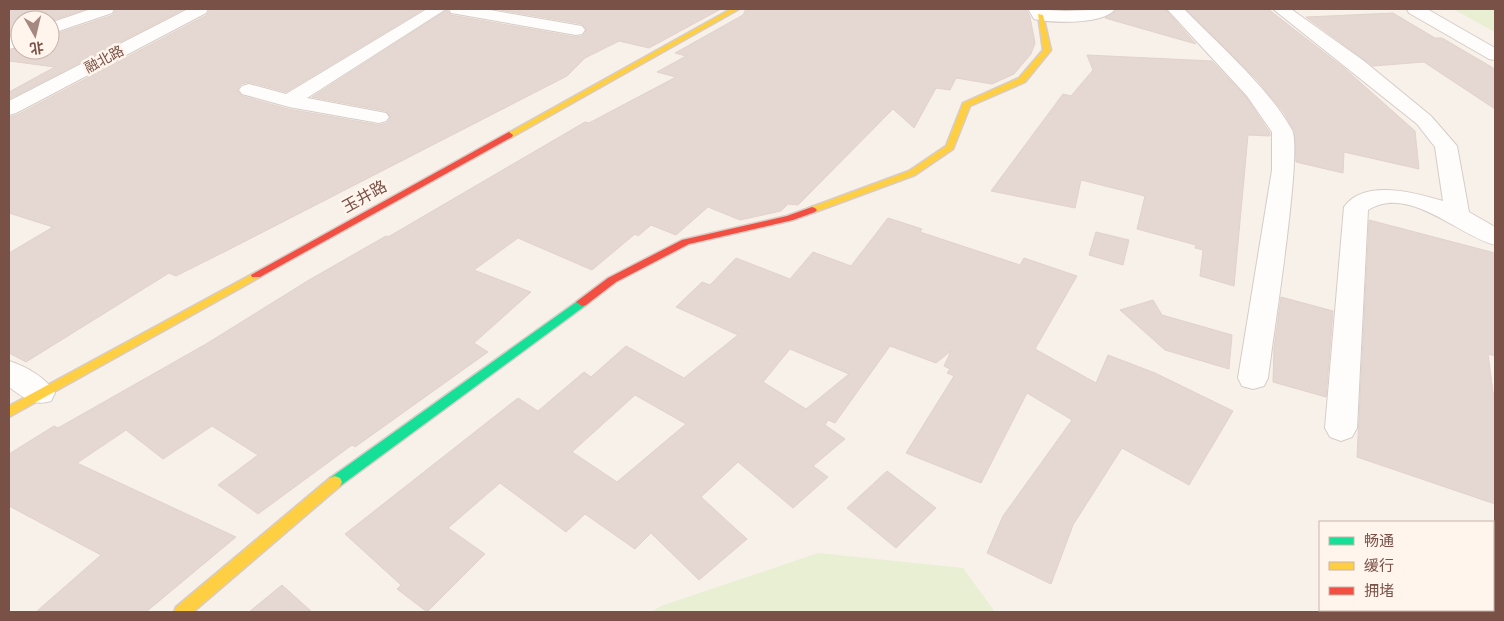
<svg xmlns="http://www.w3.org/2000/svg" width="1504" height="621" viewBox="0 0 1504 621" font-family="Inter,'Noto Sans SC',sans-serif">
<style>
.green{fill:#e8efd3}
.building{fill:#e5d7d1;stroke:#e1d2cc;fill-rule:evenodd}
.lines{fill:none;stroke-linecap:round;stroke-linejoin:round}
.street-casing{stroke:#d6ccc7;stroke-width:2}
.fast-casing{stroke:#d7ccc6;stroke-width:3}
.slow-casing{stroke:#d7ccc6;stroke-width:3}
.jam-casing{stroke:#d7ccc6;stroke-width:3}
.street{fill:#fefdfc;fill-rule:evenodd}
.fast{fill:#16e098;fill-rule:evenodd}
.slow{fill:#ffcf43;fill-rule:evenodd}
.jam{fill:#f24e42;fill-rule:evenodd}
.labels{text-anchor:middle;stroke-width:5;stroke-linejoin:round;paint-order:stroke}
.far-street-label{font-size:14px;fill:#795147;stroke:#fff5ec}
.street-label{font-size:16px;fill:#795147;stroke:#fff5ec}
</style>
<rect width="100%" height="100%" fill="#f8f1ea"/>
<g class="green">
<polygon points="1453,9 1495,9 1495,32"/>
<polygon points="818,553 963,568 995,612 651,612 661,606"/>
</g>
<g class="building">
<polygon points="9,9 86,9 50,21 20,20 20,33 9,36"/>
<polygon points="116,9 184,9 9,99 9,92 55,67 9,61 9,51 20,48 20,50 50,50 50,36 113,15"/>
<polygon points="210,9 424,9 286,92 249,82 241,84 237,90 242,96 288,109 379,125 387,123 390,118 386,111 312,97 447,10 451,15 576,37 582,36 586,31 582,24 494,9 721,9 649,48 619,41 585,58 567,76 226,251 176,276 169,273 26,362 9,353 9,253 53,227 9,213 9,117 17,115 207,15"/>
<polygon points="746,9 1026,9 1030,17 1035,43 1031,54 1014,74 992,84 956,78 950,90 936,88 914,128 893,109 798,205 788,204 781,211 740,220 708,207 676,235 651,225 638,236 635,234 592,270 518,238 474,270 531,292 474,343 488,352 355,447 352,445 258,514 218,485 258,455 212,426 163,459 126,430 77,463 236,537 146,612 36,612 101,555 9,506 9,454 54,426 58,428 206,344 309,280 386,236 388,237 585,122 589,123 676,77 657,72 686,56 675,53 743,15"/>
<polygon points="1117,9 1165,9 1196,44 1105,18"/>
<polygon points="1186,9 1268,9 1344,68 1415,131 1419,169 1344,152 1343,173 1296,162 1294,130 1284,113 1258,81"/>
<polygon points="1393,13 1435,38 1442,38 1495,69 1495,109 1424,62 1373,66 1306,17"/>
<polygon points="1087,55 1212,61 1246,97 1270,133 1270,136 1248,135 1234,286 1200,276 1203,250 1195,248 1196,245 1137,229 1145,196 1081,180 1075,208 991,191 1063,94 1071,96 1093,70"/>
<path d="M 888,218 L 922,229 L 920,232 L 1020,265 L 1024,258 L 1077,276 L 1035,349 L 1096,383 L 1108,355 L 1155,373 L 1233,411 L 1189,485 L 1122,448 L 1073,525 L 1051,584 L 987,553 L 1003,516 L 1072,420 L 1027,393 L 981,483 L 906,453 L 954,376 L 947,373 L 950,369 L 944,366 L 951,351 L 936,363 L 890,346 L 835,423 L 828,420 L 825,425 L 845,439 L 813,466 L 828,477 L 793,508 L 738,462 L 701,497 L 747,539 L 699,580 L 651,533 L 635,549 L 585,514 L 566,532 L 500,483 L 448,528 L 485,554 L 427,612 L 397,589 L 401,585 L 345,534 L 518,398 L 538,411 L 584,372 L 591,377 L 626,346 L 684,378 L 738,335 L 676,307 L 702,282 L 710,285 L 736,258 L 790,279 L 813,252 L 851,266 ZM 790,349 L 849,374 L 806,409 L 763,382 ZM 635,395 L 686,424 L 617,482 L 572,452 Z"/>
<polygon points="1369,220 1495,253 1495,356 1488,354 1495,407 1495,504 1357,457"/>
<polygon points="1096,232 1129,240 1123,265 1089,255"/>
<polygon points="1281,297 1333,311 1326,397 1273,382 1274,349"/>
<polygon points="1153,300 1162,315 1232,335 1229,369 1165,350 1120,310"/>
<polygon points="887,471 936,508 896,548 847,508"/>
<polygon points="282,585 312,612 249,612"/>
</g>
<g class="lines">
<g class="street-casing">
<g id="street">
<polygon points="91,9 114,9 112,13 50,34 50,23"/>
<polygon points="188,9 208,9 206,13 16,113 9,115 9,101"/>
<polygon points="427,9 446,9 307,98 386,113 389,117 386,121 379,123 289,107 242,94 239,90 242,86 249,84 286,94"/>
<polygon points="449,9 484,9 576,25 582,26 585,30 582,34 576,35 457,14 451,13"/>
<path d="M 1028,9 L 1066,11 L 1115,9 C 1104,25 1051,23 1034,19 Z"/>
<path d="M 1167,9 L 1184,9 C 1217,43 1270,89 1292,130 C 1303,150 1272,343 1268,378 L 1264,386 L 1253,389 L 1242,386 L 1238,378 L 1272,170 L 1272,132 L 1247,96 Z"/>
<path d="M 1273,9 L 1291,9 L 1364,61 L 1431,116 L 1457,146 L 1469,212 L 1495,227 L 1495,245 C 1457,235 1409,184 1368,210 L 1357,428 L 1352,437 L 1341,441 L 1330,437 L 1325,428 L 1344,207 C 1364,178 1416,193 1443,201 L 1435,147 L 1417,124 Z"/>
<polygon points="1407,9 1427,9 1495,48 1495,60 1489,59 1409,13"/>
<polygon points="20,35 20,46 9,49 9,38"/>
<path d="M 9,361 C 25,366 47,378 55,393 L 51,401 C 33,407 23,397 9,387 Z"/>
</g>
</g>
<g class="fast-casing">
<polygon id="fast" points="582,298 588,302 586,305 340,486 335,488 330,486 328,482 330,478"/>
</g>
<g class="slow-casing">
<g id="slow">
<polygon points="731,9 739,9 512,137 506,137 505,135"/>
<polygon points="1038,14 1043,15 1051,50 1025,82 970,106 953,149 915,175 815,212 809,212 807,210 809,208 909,171 946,146 963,103 1019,78 1043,50"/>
<polygon points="256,272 260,273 261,275 260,277 9,417 9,406"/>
<polygon points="335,476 340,478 342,482 340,486 193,612 174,612 176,607 330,478"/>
</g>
</g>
<g class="jam-casing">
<g id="jam">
<polygon points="509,132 513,135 512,137 260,277 252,277 251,275"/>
<polygon points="812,207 815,208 817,210 815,212 793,220 689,244 616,282 586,305 582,306 576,302 608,278 682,240 787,216"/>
</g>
</g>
<use href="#street" class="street"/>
<use href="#fast" class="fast"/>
<use href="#slow" class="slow"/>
<use href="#jam" class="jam"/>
</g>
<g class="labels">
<g class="far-street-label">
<text transform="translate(104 59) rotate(-28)" y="5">融北路</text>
</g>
<g class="street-label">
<text transform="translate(364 196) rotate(-29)" y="6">玉井路</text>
</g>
</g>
<rect width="1504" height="621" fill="none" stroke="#795147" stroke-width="20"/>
<rect x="1319" y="521" width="175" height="90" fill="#fff5ec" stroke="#c9b3aa"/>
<rect x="1329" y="537" width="25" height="8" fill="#16e098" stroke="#c9b3aa"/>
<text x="1364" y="546" font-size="15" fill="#795147">畅通</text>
<rect x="1329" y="562" width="25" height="8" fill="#ffcf43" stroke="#c9b3aa"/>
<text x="1364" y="571" font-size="15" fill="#795147">缓行</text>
<rect x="1329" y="587" width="25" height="8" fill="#f24e42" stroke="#c9b3aa"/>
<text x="1364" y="596" font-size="15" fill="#795147">拥堵</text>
<g transform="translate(35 35) rotate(172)"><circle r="24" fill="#fff5ec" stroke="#c9b3aa"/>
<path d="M0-4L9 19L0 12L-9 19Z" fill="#a58980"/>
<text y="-8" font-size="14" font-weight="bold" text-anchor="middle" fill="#795147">北</text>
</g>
</svg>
